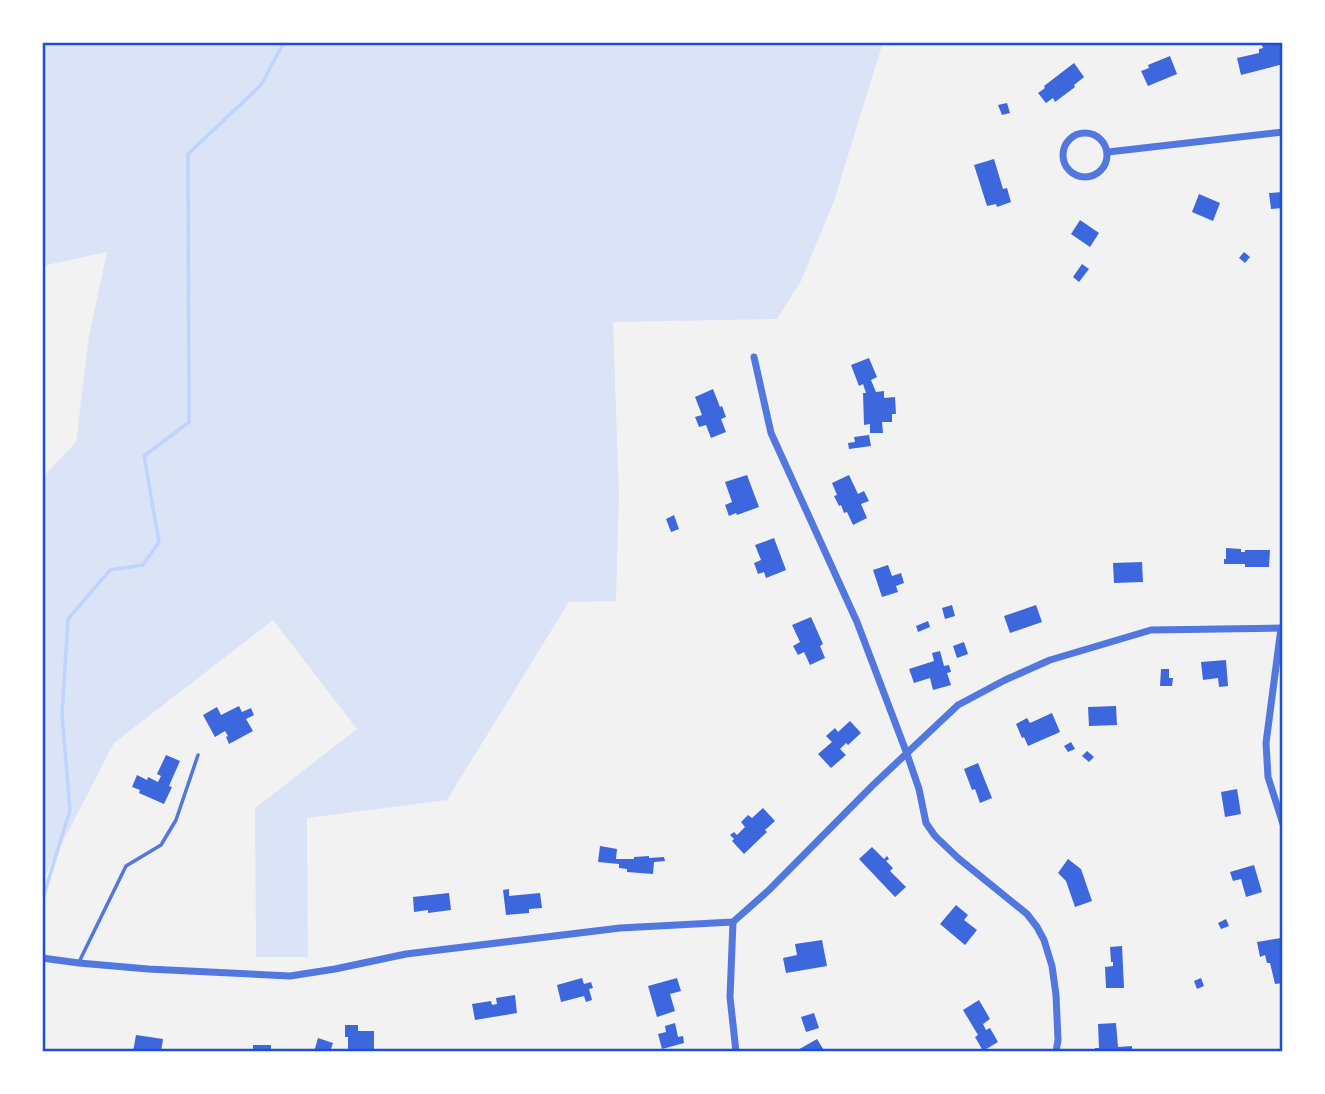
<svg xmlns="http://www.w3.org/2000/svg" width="1325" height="1094" viewBox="0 0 1325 1094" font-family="Rubik,sans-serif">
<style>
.green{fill:#dbe4f7}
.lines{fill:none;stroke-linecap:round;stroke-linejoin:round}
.stream{stroke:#bfd3fe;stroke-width:3.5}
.building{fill:#3d67dc}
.service{stroke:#5277de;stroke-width:3.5}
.minor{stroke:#5277de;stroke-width:7}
.neatline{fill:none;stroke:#1d4ed8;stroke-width:2.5}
</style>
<rect width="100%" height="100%" fill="#f2f2f2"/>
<polygon class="green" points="42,42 883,42 834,201 801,281 777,319 613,322 619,494 616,601 569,602 447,800 307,818 308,957 256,957 255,808 357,729 273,620 114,743 44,878 42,877 42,478 76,442 89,336 107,252 42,266"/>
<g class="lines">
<polyline class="stream" points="42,901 70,810 62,714 68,619 110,570 143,565 159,542 144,456 189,422 188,154 261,85 284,42"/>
</g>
<g class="building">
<polygon points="1261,42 1283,42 1283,64 1241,75 1237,58 1259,53 1259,49 1263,48"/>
<polygon points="1170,56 1177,74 1148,86 1141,71 1149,68 1148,65"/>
<polygon points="1074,63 1084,77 1074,85 1075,87 1055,102 1053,98 1046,103 1038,93 1045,88 1044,86"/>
<polygon points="1007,103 1010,113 1002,115 998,105"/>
<polygon points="994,159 1003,189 1007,188 1011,202 997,207 996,204 987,206 974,165"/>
<polygon points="1283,192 1283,208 1271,209 1269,193"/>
<polygon points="1199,194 1220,203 1213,221 1192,212"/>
<polygon points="1080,220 1099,233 1090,247 1071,234"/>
<polygon points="1244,252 1250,257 1245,263 1239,258"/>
<polygon points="1082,264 1089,269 1079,282 1073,277"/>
<polygon points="869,358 877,377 871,380 876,392 884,391 884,398 895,397 896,414 892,414 892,422 882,422 883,433 870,433 870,424 864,425 863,393 866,393 863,384 859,386 851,365"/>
<polygon points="713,389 720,407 722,406 726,417 721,419 726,432 711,438 706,425 699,427 695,417 702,415 695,397"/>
<polygon points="869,435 871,446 849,449 848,443 855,442 854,437"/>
<polygon points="747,475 759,507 737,515 736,513 729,516 725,505 732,502 725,482"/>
<polygon points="849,475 858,494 864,491 869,501 861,504 867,518 853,525 847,512 844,513 841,505 839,506 834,496 837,495 832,483"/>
<polygon points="674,515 679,529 671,532 666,519"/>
<polygon points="774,538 786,570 766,578 764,572 758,574 754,563 761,560 755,545"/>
<polygon points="1226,548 1241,549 1241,552 1245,552 1245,550 1270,550 1269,567 1245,567 1245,564 1224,564 1224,559 1226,559"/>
<polygon points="1142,562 1143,582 1114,583 1113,563"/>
<polygon points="888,565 892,576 901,573 904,583 896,586 898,592 882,597 873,570"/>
<polygon points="952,605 955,616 945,619 942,608"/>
<polygon points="1036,605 1042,622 1010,633 1004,616"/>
<polygon points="811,617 823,644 820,646 825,658 810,665 804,652 798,655 793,646 800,642 792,625"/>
<polygon points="928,621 930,627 918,632 916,626"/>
<polygon points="964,642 968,654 957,658 953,646"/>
<polygon points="940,651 944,666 949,665 951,672 947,673 951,685 933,690 930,678 914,683 909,669 934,661 932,653"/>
<polygon points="1226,660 1228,686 1219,687 1218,678 1203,680 1201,662"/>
<polygon points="1161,669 1169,669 1169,678 1173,678 1172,686 1160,686"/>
<polygon points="239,706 242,712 251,708 254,715 246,719 253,731 229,744 226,737 228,736 225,731 215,737 203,715 217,707 221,715"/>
<polygon points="1116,706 1117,725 1089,726 1088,707"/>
<polygon points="1052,713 1060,732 1028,746 1024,737 1022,738 1016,724 1027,718 1030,723"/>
<polygon points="850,721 861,733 848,745 846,743 840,749 846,755 831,768 818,754 832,742 826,736 835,728 838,732"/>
<polygon points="1071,742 1075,749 1068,752 1064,746"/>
<polygon points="1087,751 1094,757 1089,762 1082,756"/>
<polygon points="166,755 180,761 169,786 172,787 164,804 139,793 140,790 132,787 137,775 147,780 148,777 158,782 161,776 157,774"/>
<polygon points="978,763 992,798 980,803 975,789 972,790 964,769"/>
<polygon points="1237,789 1241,814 1225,817 1221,792"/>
<polygon points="763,808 775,821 765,830 767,832 744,854 732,841 734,839 730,835 734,832 737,835 745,827 741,822 748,815 752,818"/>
<polygon points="600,846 617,849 616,859 634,859 634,857 649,856 649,858 664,857 665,861 654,862 653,874 627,872 627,869 619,868 619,864 598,862"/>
<polygon points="872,847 884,859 887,856 889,859 886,861 893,868 890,871 906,887 895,897 859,859"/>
<polygon points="1068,859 1081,869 1092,901 1075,907 1066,881 1058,873"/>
<polygon points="1254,865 1262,892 1246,897 1241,879 1233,881 1230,872"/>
<polygon points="509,889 509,896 540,893 542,908 529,909 529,913 506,915 503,890"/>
<polygon points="449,893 451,910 428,913 428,910 414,912 413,897"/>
<polygon points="956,905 968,915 964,920 977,930 965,945 940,924"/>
<polygon points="1226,919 1229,926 1221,929 1218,923"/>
<polygon points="1281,938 1283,947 1283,983 1275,984 1270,963 1267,963 1265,955 1260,957 1257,942"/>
<polygon points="822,940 827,966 786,973 783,958 797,955 795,944"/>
<polygon points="1122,946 1124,988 1106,988 1105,967 1113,966 1113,962 1111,962 1110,947"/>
<polygon points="582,978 584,984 591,982 593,988 589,989 592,1000 586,1002 584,996 561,1002 557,985"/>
<polygon points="677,978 681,991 670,994 675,1011 657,1017 648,986"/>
<polygon points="1201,978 1204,986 1197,989 1194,981"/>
<polygon points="515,995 517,1013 475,1020 472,1004 491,1001 492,1005 497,1004 496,998"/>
<polygon points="979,1000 990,1019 983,1024 986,1030 990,1028 998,1042 983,1051 975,1037 978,1035 963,1010"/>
<polygon points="814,1013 819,1028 806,1032 801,1017"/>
<polygon points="675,1023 678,1037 683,1036 684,1043 662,1049 658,1034 666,1032 665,1026"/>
<polygon points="1116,1023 1118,1047 1132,1046 1132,1052 1095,1052 1095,1048 1099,1048 1098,1024"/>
<polygon points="345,1025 358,1025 358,1031 374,1031 374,1049 354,1049 354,1052 348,1052 348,1037 345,1037"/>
<polygon points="136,1035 163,1039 161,1052 133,1052"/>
<polygon points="318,1038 333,1043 330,1052 314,1052"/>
<polygon points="817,1039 825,1052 790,1052 795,1049 796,1051"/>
<rect x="253" y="1045" width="18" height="7"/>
</g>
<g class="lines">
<polyline class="service" points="79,962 126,866 161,845 176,820 198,755"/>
<g class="minor">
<circle cx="1085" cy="155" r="22"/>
<polyline points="1108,152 1283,132"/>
<polyline points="754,357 771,433 857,622 907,754 919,789 926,823 935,836 958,858 1027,914 1037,927 1044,940 1052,966 1056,995 1058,1040 1056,1052"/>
<polyline points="1281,628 1266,743 1268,777 1283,824"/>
<polyline points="733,922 730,997 736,1052"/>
<polyline points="42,958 79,963 148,969 290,976 335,969 406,954 620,928 733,922 769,890 872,786 958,705 1005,680 1050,660 1151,630 1283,628"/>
</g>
</g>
<rect width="1325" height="1094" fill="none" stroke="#ffffff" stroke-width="88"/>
<rect x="44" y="44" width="1237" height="1006" class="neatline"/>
</svg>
